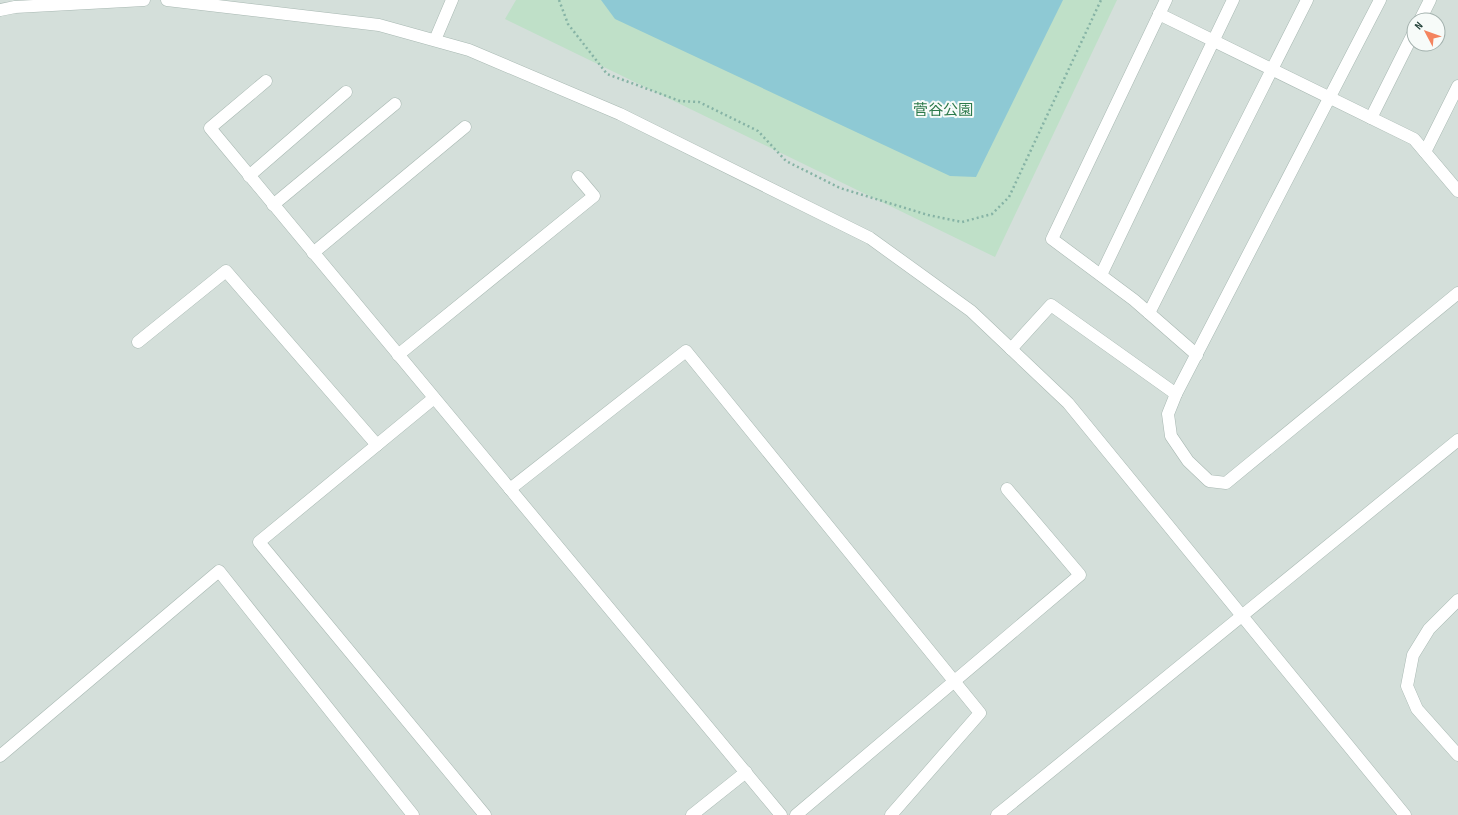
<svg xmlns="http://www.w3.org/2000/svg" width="1458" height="815" viewBox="0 0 1458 815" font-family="'Sofia Sans Condensed','Noto Sans JP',sans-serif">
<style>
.built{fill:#d4dfda;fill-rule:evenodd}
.green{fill:#bfe0c8}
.water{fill:#8ec9d4}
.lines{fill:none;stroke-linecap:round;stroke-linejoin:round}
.service-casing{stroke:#a8b8b2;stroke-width:13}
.tertiary-casing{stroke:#a8b8b2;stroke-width:13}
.path{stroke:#86b3a5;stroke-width:2.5;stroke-dasharray:2 3;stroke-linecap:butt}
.service{stroke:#fff;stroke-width:12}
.tertiary{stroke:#fff;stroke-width:12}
.labels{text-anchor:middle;stroke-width:4;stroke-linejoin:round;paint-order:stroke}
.park-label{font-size:15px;fill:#2d7a4b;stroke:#f7fbf9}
</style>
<rect width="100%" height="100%" fill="#e6efeb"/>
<path class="built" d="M 0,0 L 1458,0 L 1458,815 L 0,815 ZM 1414,20 L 1438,20 L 1438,44 L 1414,44 Z"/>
<polygon class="green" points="516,0 1117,0 995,257 505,19"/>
<polygon class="water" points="601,0 1063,0 976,177 950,176 615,19"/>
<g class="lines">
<g class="service-casing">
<g id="service">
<polyline points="1166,0 1052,239 1134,300 1197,355"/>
<polyline points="1380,0 1176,394 1168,414 1171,436 1188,461 1209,481 1226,483 1458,293"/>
<polyline points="1159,14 1414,139 1458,191"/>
<polyline points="1420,20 1430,0"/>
<polyline points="435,40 452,0"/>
<polyline points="266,81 210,128 781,815"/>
<polyline points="1371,118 1414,32"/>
<polyline points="1425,152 1458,86"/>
<polyline points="249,176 346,92"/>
<polyline points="273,205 395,104"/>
<polyline points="313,253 465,127"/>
<polyline points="1101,275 1233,0"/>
<polyline points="1149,313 1307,0"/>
<polyline points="138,342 226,271 377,445"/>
<polyline points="1011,349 1051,305 1176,394"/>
<polyline points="398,355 594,196 578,177"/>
<polyline points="434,398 259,542 485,815"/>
<polyline points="510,489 686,351 980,713 891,815"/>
<polyline points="1458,600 1429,629 1413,655 1407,686 1417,709 1458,755"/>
<polyline points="0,756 219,571 413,815"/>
<polyline points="692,815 746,772"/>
<polyline points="796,815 1080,575 1007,489"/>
</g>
</g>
<g class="tertiary-casing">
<g id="tertiary">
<polyline points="167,0 379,25 469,50 620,114 870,238 971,311 1068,403 1405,815"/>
<polyline points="0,10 15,7 144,0"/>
<polyline points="997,815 1458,440"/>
</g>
</g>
<polyline class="path" points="559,0 568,24 607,74 680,101 699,102 758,131 786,161 840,188 928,215 962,222 992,214 1009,197 1101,0"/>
<use href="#service" class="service"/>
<use href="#tertiary" class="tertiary"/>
</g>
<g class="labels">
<g class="park-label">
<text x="943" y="115">菅谷公園</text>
</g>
</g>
<g transform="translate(1426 32) rotate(311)"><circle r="19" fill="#f7fbf9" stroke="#a3b1ad"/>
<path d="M0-3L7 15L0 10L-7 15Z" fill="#f4845f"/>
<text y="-6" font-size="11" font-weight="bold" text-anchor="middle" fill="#24423a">N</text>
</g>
</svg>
